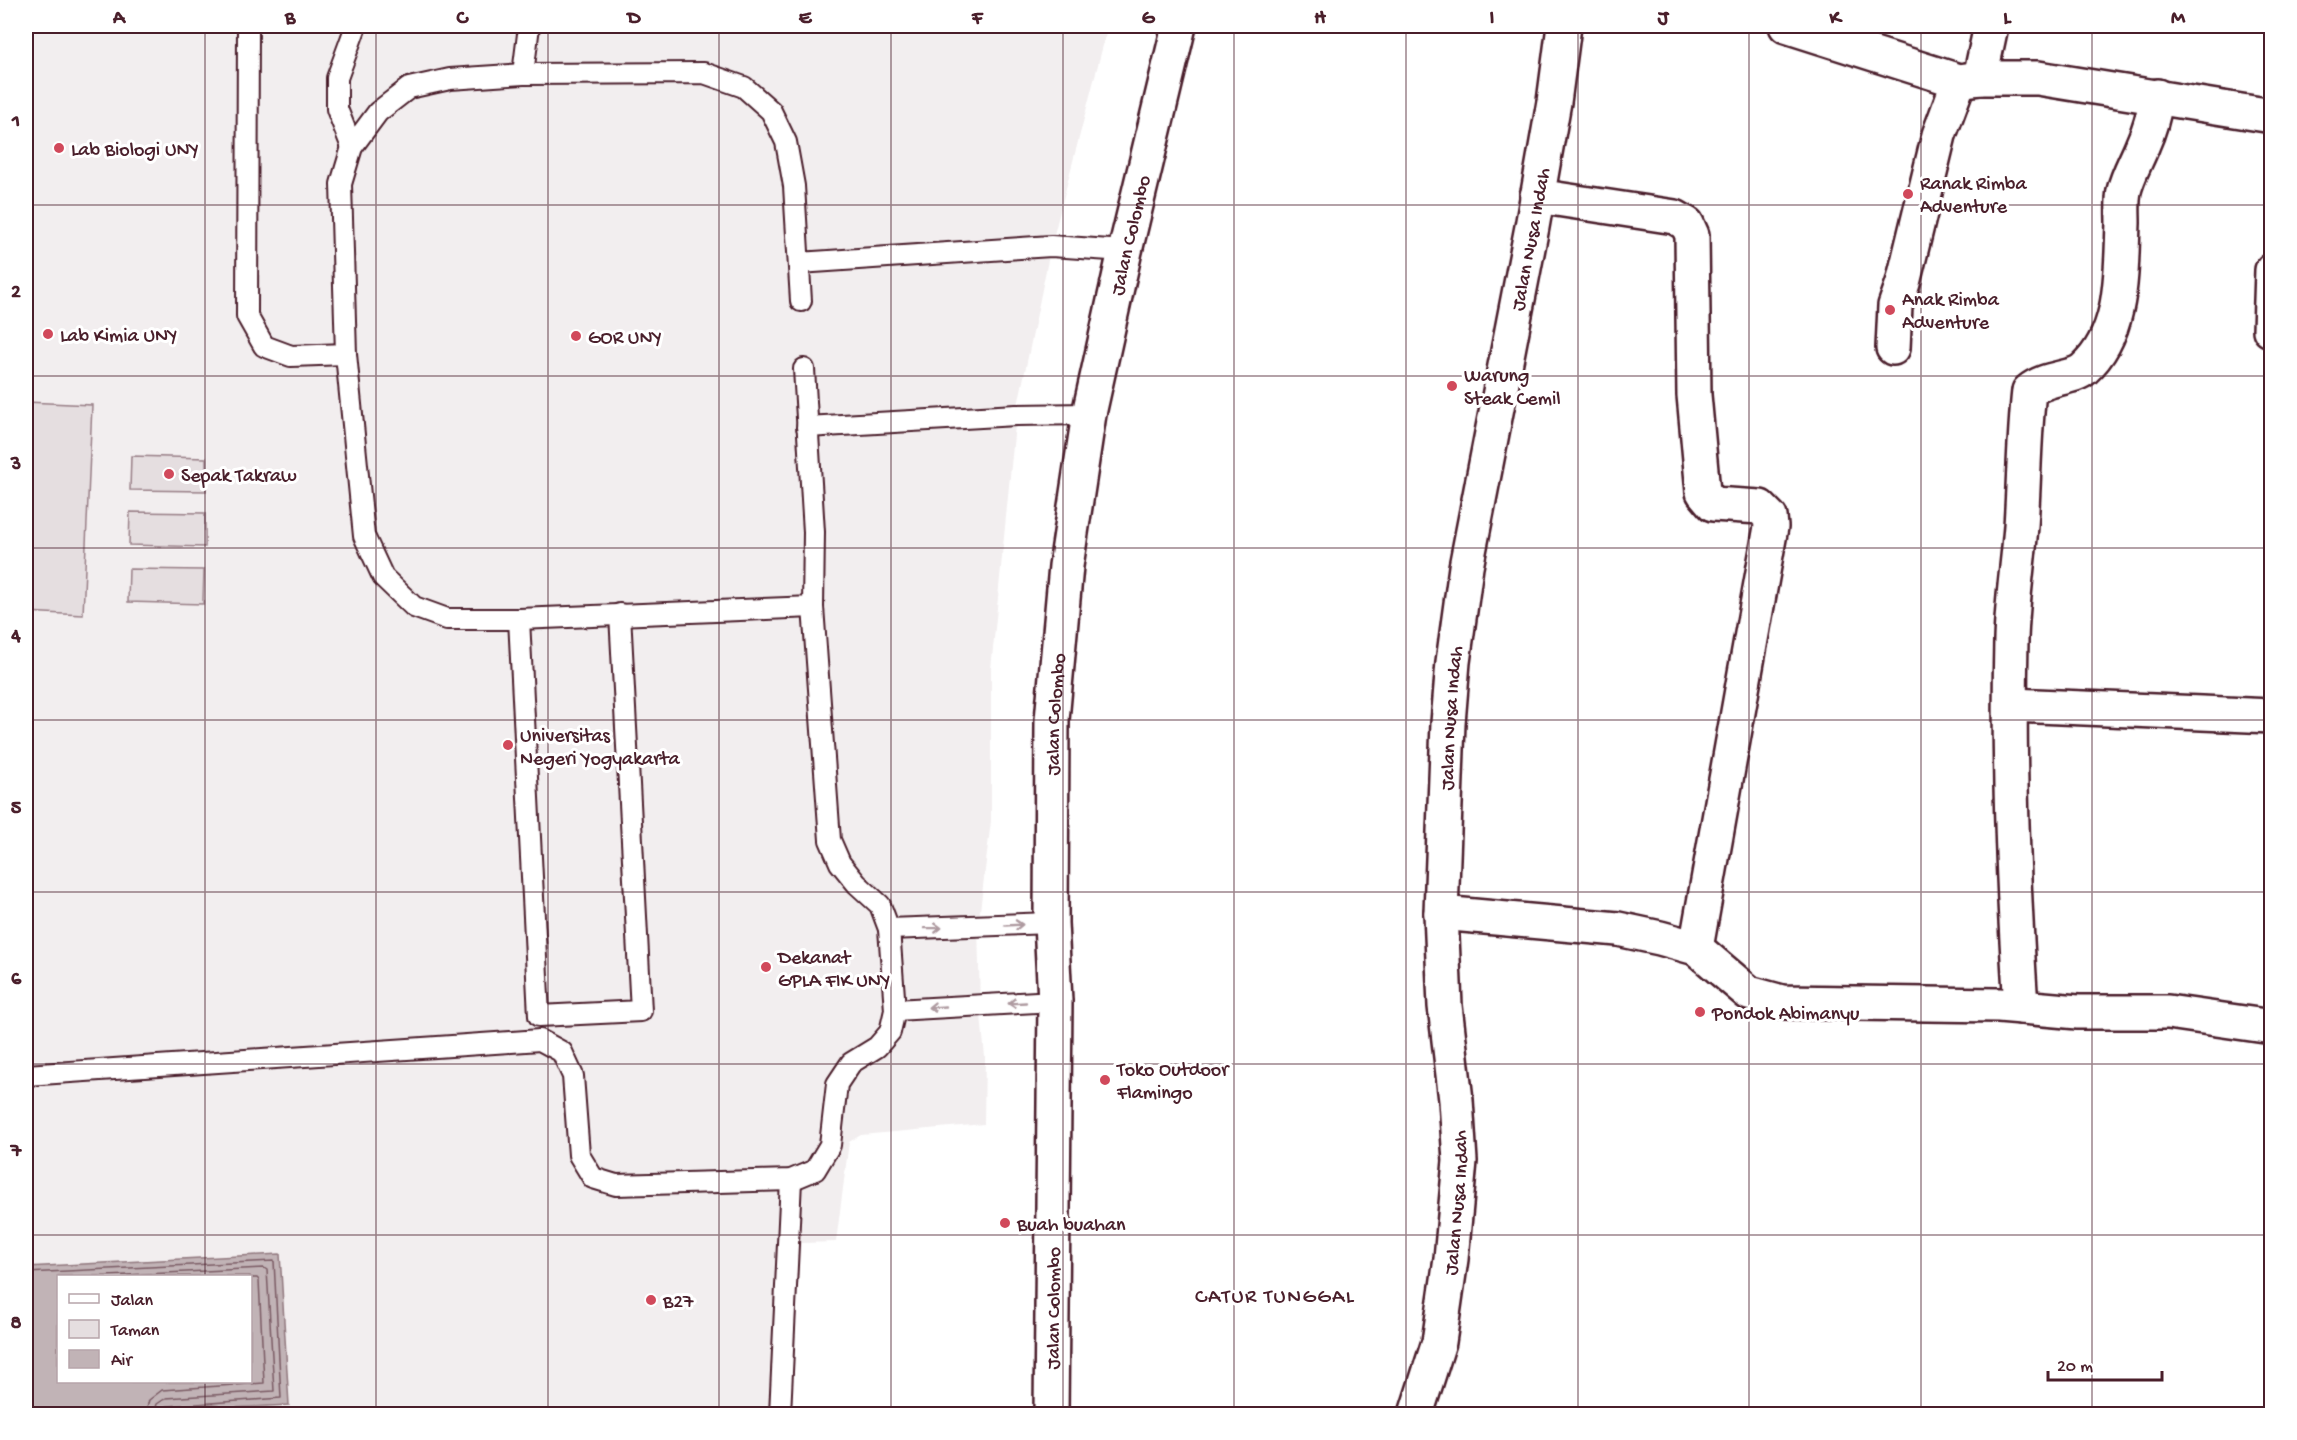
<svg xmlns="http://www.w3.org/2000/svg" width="2297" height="1440" viewBox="0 0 2297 1440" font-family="'Gochi Hand',sans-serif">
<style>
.built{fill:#f2eeef;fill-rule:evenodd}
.green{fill:#e5dee0;stroke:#987e86;stroke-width:1.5}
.water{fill:#c1b3b6;stroke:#91787e;stroke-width:1.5;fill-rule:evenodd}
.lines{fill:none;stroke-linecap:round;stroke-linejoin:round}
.shore{stroke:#7a5a63;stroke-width:1.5}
.service-casing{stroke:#4a1f2b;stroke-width:24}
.minor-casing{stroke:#4a1f2b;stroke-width:38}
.secondary-casing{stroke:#4a1f2b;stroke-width:38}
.service{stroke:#fff;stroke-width:20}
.minor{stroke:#fff;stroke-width:33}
.secondary{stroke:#fff;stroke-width:33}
.oneway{stroke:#ae9aa0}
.grid{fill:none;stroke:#4a1f2b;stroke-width:1.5;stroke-opacity:0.55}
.poi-dot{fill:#d1495b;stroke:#fff;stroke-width:2}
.labels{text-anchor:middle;stroke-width:6;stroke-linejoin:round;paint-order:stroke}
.poi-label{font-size:20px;fill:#4a1f2b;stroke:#fff;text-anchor:start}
.street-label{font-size:20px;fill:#4a1f2b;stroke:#fff}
.neighbourhood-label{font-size:21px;letter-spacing:1.5px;fill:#4a1f2b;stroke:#fff}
.neatline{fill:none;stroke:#4a1f2b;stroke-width:2}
.grid-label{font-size:20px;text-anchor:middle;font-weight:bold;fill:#4a1f2b}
</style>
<rect width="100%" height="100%" fill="#fff"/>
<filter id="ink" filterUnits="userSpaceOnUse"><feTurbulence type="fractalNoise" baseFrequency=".0167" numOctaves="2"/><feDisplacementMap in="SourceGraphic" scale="12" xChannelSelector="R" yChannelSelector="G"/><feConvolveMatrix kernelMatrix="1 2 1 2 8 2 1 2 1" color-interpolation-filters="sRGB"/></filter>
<g filter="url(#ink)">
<path class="built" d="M 26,26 L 1108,26 L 1051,246 L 1016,415 L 991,669 L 991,821 L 978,927 L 980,1005 L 985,1057 L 984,1124 L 861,1135 L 849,1142 L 836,1242 L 801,1243 L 790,1414 L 26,1414 ZM 58,1276 L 250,1276 L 250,1382 L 58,1382 Z"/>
<g class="green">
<polygon points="26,402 92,405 83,615 26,612"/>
<polygon points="131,456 206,458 206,491 130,490"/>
<polygon points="130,512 205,513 205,547 129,545"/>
<polygon points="129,569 204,570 203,604 128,602"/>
</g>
<path class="water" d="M 280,1254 L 289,1405 L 112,1414 L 26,1414 L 26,1267 ZM 58,1276 L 250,1276 L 250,1382 L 58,1382 Z"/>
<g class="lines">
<g class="shore">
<polyline points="26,1273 274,1261 281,1398 168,1406 163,1408 161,1414"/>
<polyline points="108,1276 264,1268 267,1270 274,1391 166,1398 157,1404 154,1414"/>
<polyline points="145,1414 149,1400 162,1390 264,1383 259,1280 257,1278 250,1278"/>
</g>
<g class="service-casing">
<g id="service">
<polyline points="248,26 247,316 264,346 291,356 346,354"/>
<polyline points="523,74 529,26"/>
<polyline points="352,147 337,109 337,78 356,26"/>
<polyline points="799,263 1051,246 1125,251"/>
<polyline points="801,301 794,186 786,142 771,111 744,87 704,73 523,74 450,79 409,88 378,112 352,147 341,184 346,354 364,536 383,577 414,607 447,619 519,619 813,607 814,532 804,369"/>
<polyline points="807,427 1016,415 1089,414"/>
<polyline points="519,619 539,1016 641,1011 620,614"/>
<polyline points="889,929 1051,923"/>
<polyline points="895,1010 1055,1001"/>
<polyline points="26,1075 540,1040 562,1052 573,1076 579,1155 593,1178 616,1185 791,1180 815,1170 830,1145 837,1084 851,1063 877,1047 890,1032 895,1010 889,929 880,905 857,884 840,863 830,840 813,607"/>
<polyline points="780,1414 791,1180"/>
</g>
</g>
<g class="minor-casing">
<g id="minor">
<polyline points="1786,26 1959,81 1980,78 2038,78 2272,116"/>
<polyline points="1980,78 1991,26"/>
<polyline points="1537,196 1675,217 1687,224 1692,235 1694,395 1703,492 1713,504 1760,507 1770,517 1771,527 1696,948"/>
<polyline points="2270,330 2272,270"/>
<polyline points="1893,348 1895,306 1903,283 1939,135 1959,81"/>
<polyline points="2011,705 2272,716"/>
<polyline points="1441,913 1618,929 1660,938 1696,948 1749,993 1782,1002 1999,1005 2078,1012 2168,1012 2272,1027"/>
<path d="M 2021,1007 C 2013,885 2008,762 2011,640 C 2012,602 2018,564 2021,526 C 2024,481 2024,436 2029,391 C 2045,377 2073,379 2084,369 C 2124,333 2121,272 2123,223 C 2123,213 2122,201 2124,191 C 2128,174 2137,160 2143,144 C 2150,129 2154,113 2157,96"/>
<path id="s1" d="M 1416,1414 L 1439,1342 L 1451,1259 L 1460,1161 L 1456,1100 L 1445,1006 L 1441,913 L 1448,723 L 1453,662 L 1466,567 L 1532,227 L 1554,102 L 1564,26"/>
</g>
</g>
<g class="secondary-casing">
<g id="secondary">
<path id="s2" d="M 1051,1414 L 1055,1001 L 1051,923 L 1052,720 L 1066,566 L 1089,414 L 1125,251 L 1179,26"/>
</g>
</g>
<use href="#service" class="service"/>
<use href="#minor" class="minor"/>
<use href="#secondary" class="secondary"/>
</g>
<defs><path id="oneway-shaft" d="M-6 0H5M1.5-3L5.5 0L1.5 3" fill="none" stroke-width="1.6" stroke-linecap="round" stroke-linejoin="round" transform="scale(1.5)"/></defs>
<g class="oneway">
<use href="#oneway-shaft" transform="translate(1014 925) rotate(-3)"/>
<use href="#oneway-shaft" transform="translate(933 928) rotate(-1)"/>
<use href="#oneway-shaft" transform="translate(1017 1003) rotate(177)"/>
<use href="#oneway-shaft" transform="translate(937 1007) rotate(177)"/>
</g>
</g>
<path class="grid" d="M 205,26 L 205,1276M 376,26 L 376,1414M 548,26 L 548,1414M 719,26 L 719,1414M 891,26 L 891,1414M 1063,26 L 1063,1414M 1234,26 L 1234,1414M 1406,26 L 1406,1414M 1578,26 L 1578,1414M 1749,26 L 1749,1414M 1921,26 L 1921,1414M 2092,26 L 2092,1414M 26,205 L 2272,205M 26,376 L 2272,376M 26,548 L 2272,548M 26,720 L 2272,720M 26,892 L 2272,892M 26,1064 L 2272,1064M 26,1235 L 2272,1235M 205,1382 L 205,1414"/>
<g class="poi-dot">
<circle cx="59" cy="148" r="6"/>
<circle cx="1908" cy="194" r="6"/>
<circle cx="1890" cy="310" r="6"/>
<circle cx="48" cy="334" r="6"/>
<circle cx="576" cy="336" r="6"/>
<circle cx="1452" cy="386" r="6"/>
<circle cx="169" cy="474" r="6"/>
<circle cx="508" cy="745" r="6"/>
<circle cx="766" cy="967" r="6"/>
<circle cx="1700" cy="1012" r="6"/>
<circle cx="1105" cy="1080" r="6"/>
<circle cx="1005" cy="1223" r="6"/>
<circle cx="651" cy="1300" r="6"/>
</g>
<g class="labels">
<g class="poi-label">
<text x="71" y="155">Lab Biologi UNY</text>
<text x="1920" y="189">Ranak Rimba<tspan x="1920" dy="23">Adventure</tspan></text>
<text x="1902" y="305">Anak Rimba<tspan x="1902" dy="23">Adventure</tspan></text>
<text x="60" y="341">Lab Kimia UNY</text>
<text x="588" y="343">GOR UNY</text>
<text x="1464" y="381">Warung<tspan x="1464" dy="23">Steak Cemil</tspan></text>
<text x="181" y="481">Sepak Takraw</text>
<text x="520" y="741">Universitas<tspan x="520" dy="23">Negeri Yogyakarta</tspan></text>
<text x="778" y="963">Dekanat<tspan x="778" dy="23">GPLA FIK UNY</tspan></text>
<text x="1712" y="1019">Pondok Abimanyu</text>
<text x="1117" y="1075">Toko Outdoor<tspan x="1117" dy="23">Flamingo</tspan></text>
<text x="1017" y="1230">Buah buahan</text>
<text x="663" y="1307">B27</text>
</g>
<g class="street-label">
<text dy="7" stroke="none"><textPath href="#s2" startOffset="1186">Jalan Colombo</textPath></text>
<text dy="7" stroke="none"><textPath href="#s1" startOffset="1188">Jalan Nusa Indah</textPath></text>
<text dy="7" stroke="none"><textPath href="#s2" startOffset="700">Jalan Colombo</textPath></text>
<text dy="7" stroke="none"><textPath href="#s1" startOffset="702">Jalan Nusa Indah</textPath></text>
<text dy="7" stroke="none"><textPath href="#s1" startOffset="216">Jalan Nusa Indah</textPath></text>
<text dy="7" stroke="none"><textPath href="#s2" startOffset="106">Jalan Colombo</textPath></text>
</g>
<g class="neighbourhood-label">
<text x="1275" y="1302">CATUR TUNGGAL</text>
</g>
</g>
<rect width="2297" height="1440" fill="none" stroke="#fff" stroke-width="66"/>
<rect x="57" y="1275" width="195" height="108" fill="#ffffff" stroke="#b7a5aa" stroke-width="1.5"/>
<rect x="69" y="1294" width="30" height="9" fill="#ffffff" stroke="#b7a5aa" stroke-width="1.5"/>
<text x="111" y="1305" font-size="18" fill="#4a1f2b">Jalan</text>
<rect x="69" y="1320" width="30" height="18" fill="#e5dee0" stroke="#b7a5aa" stroke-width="1.5"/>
<text x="111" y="1335" font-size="18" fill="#4a1f2b">Taman</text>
<rect x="69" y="1350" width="30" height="18" fill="#c1b3b6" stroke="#b7a5aa" stroke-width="1.5"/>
<text x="111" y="1365" font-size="18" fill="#4a1f2b">Air</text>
<path d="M2048 1371v9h114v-9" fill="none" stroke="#4a1f2b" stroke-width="3"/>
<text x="2057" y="1371" font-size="18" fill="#4a1f2b" stroke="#ffffff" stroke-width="4.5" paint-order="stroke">20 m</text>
<rect x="33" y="33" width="2231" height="1374" class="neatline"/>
<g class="grid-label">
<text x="119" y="23">A</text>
<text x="290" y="23">B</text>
<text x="462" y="23">C</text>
<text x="634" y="23">D</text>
<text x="805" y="23">E</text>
<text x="977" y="23">F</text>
<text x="1148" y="23">G</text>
<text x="1320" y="23">H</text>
<text x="1492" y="23">I</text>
<text x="1663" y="23">J</text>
<text x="1835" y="23">K</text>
<text x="2007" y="23">L</text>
<text x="2178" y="23">M</text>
<text x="16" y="126">1</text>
<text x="16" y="297">2</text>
<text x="16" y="469">3</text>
<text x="16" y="641">4</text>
<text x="16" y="813">5</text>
<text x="16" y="984">6</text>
<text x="16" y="1156">7</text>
<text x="16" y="1328">8</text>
</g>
</svg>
